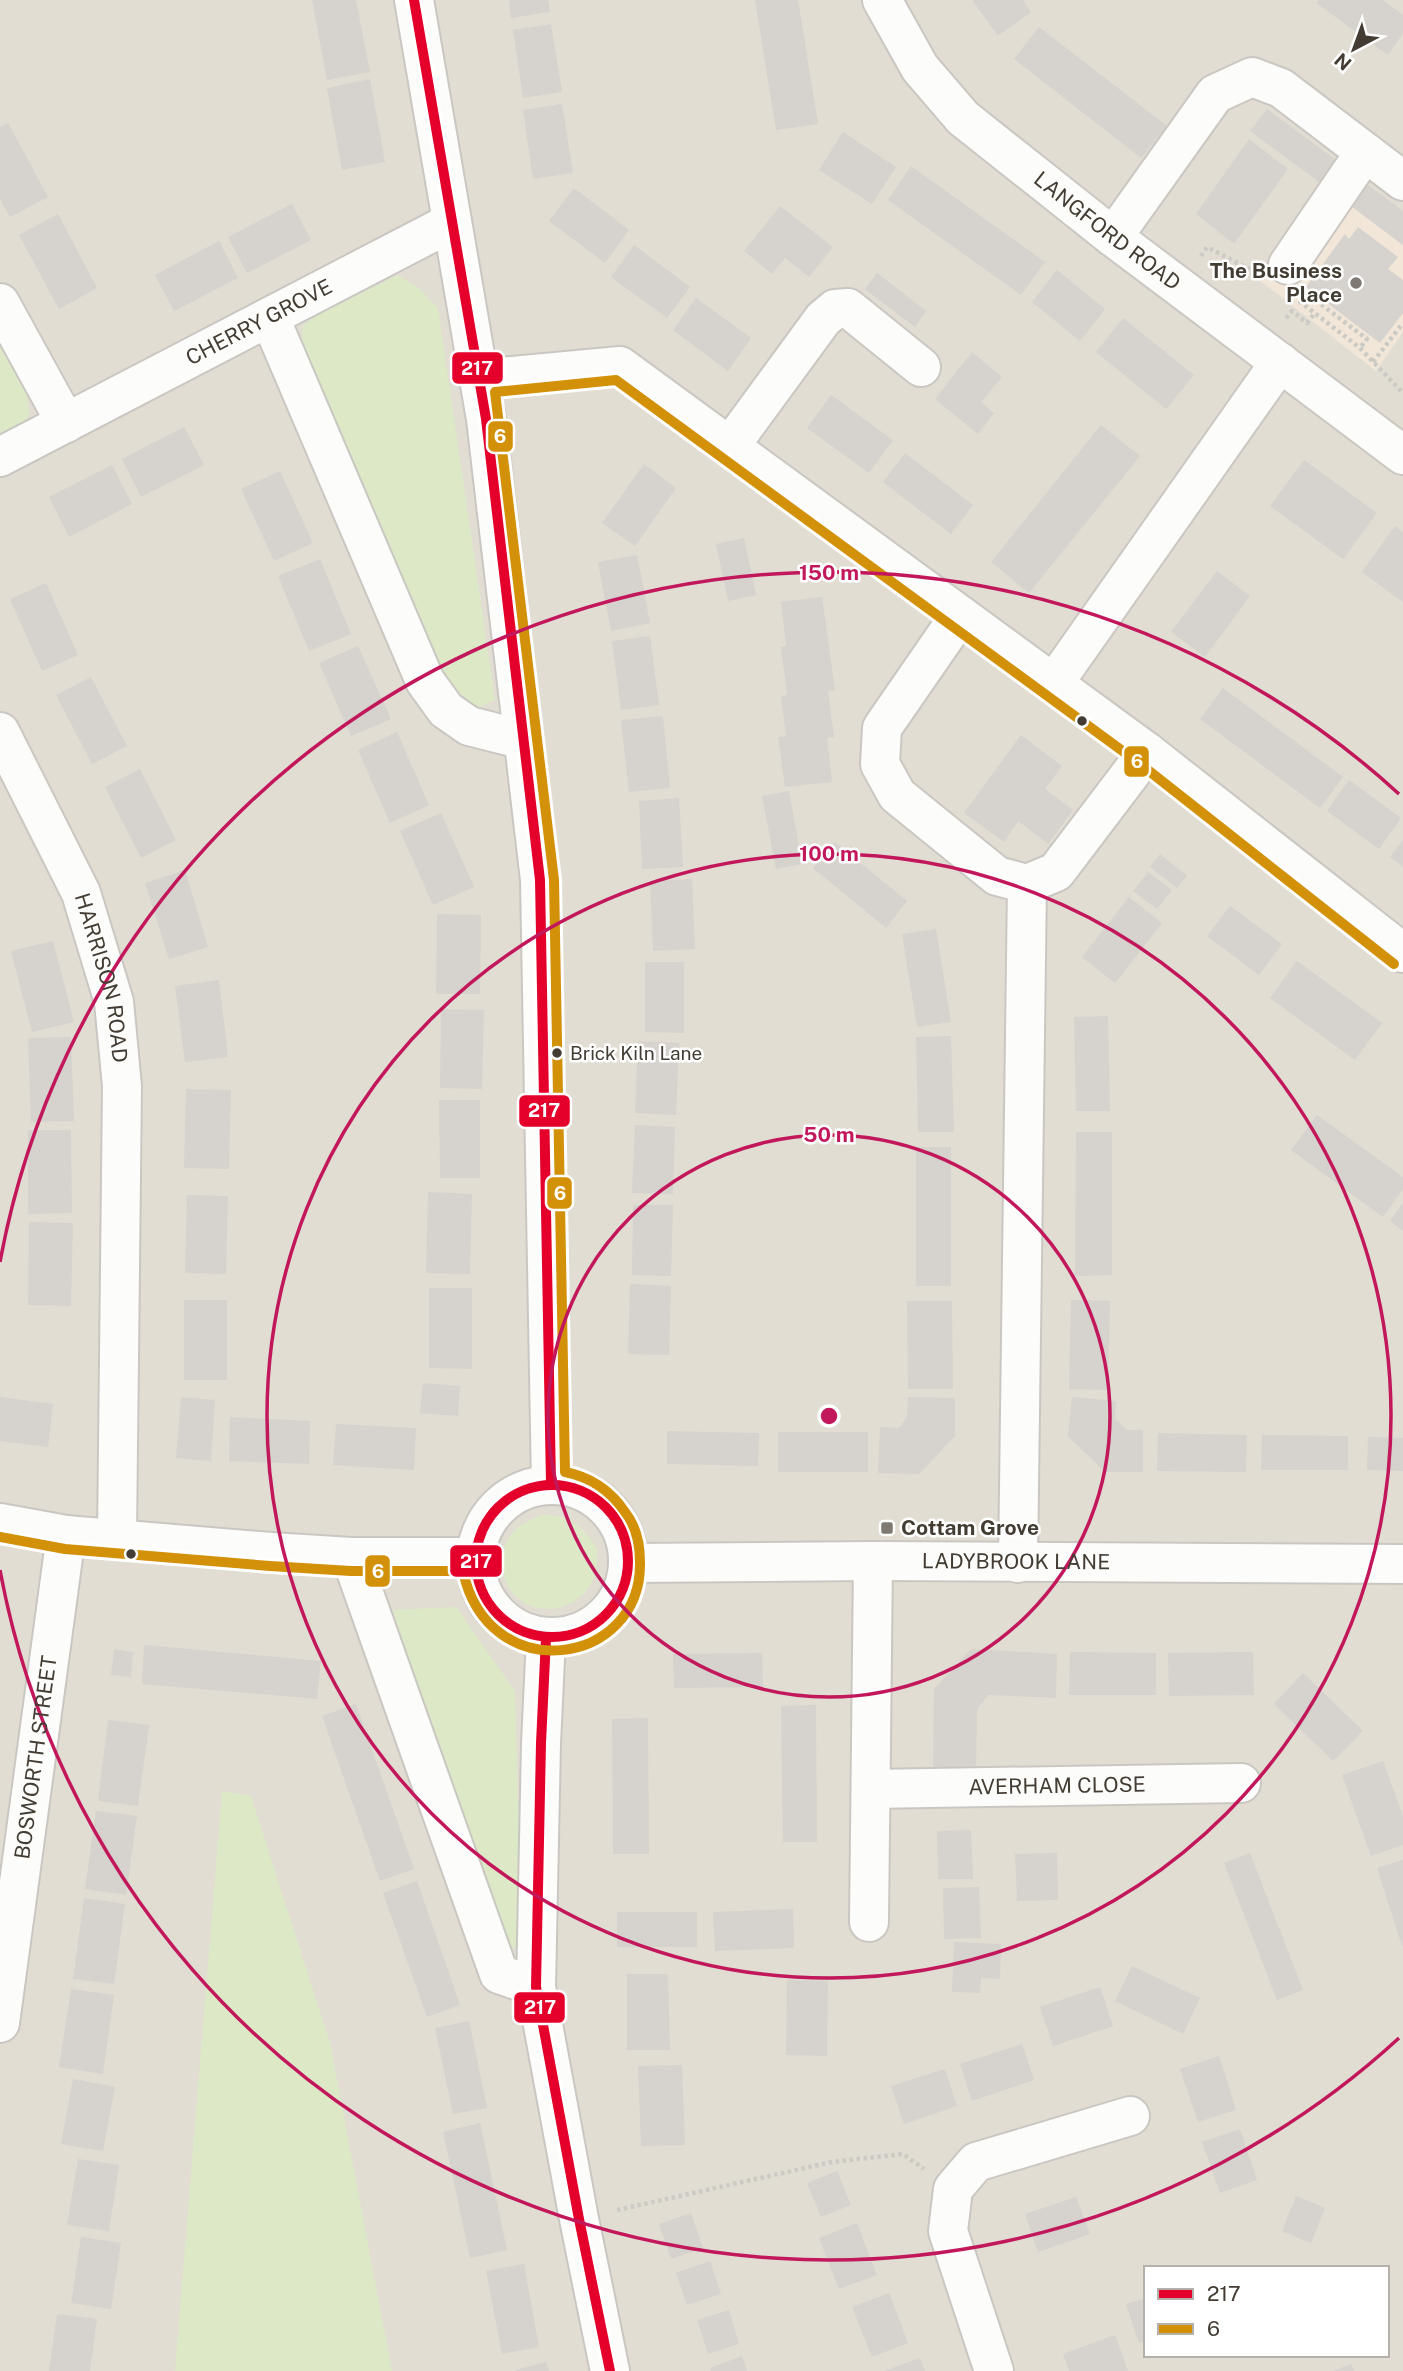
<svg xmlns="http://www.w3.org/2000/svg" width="1403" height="2371" viewBox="0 0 1403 2371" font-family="'Public Sans',sans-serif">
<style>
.residential{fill:#e2ddd3;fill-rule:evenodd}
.commercial{fill:#f1e6d8}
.green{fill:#dce8c6}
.building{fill:#d6d2cd}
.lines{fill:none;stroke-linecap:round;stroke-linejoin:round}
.minor-casing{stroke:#cac7c2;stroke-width:42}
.path{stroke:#cccac5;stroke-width:4.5;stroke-dasharray:3.5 3.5;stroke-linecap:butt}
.minor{stroke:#fcfcfb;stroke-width:38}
.bus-1-casing{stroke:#fff;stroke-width:16}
.bus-2-casing{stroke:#fff;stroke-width:16}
.bus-1{stroke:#e4002b;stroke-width:10}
.bus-2{stroke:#d3910a;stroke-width:10}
.ring{fill:none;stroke:#c2185b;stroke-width:3.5}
.poi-dot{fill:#7f7972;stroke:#fff;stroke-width:2.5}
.bus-dot{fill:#433c33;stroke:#fff;stroke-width:2.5}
.labels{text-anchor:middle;stroke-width:5;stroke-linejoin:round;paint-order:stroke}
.bus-label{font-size:19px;fill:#433c33;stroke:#fff;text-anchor:start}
.street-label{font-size:21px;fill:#433c33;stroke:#fff}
.poi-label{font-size:21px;font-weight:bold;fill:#433c33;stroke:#fff;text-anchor:end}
.centre{fill:#c2185b;stroke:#fff;stroke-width:3.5}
.ring-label{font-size:21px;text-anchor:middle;font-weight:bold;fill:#c2185b;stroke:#fff;stroke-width:5;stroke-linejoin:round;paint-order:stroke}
.line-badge{stroke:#fff;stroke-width:2.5}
.badge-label{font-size:19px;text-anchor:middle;font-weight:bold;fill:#fff}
</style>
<rect width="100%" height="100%" fill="#eeebe6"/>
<path class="residential" d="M 0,0 L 1403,0 L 1403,2371 L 0,2371 ZM 1146,2268 L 1387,2268 L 1387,2355 L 1146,2355 Z"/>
<polygon class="commercial" points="1323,185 1403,245 1403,332 1376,371 1258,279"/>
<g class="green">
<polygon points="398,275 420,289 438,308 495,700 479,707 459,704 447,688 302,346 303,325 324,311"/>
<polygon points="0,345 28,397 29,415 19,432 0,433"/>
<path d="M 541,1515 C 570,1514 581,1525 597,1548 C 597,1559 598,1571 593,1580 C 578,1612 535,1620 512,1592 C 500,1578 499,1551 510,1536 C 517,1525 529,1520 541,1515 Z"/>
<polygon points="456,1607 515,1691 522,1949 509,1947 391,1610"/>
<polygon points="222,1791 251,1796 330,2043 392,2371 175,2371"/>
</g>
<g class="building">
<polygon points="312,0 356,0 370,72 327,80"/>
<polygon points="509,0 548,0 550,12 511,18"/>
<polygon points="755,0 798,0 818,124 776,130"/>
<polygon points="972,0 1023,0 1031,12 998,36"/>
<polygon points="1318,0 1383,0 1403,15 1403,33 1388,55 1316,3"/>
<polygon points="551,24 562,92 523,98 513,30"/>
<polygon points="1039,27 1167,126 1141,158 1014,59"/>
<polygon points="370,79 385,162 342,170 327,88"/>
<polygon points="562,104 573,173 533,179 523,110"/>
<polygon points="1267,109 1340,163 1323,185 1250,131"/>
<polygon points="8,123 48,197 10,217 0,199 0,127"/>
<polygon points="843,132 896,167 872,204 819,170"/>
<polygon points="1249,139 1288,169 1234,244 1196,214"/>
<polygon points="911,166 1045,262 1021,295 888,200"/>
<polygon points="1363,181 1403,211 1403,245 1347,203"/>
<polygon points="574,188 629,230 605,263 549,221"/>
<polygon points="292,204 311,240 247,273 228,237"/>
<polygon points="780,206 833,247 809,277 785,258 772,274 744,251"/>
<polygon points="58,214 97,288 59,309 19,235"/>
<polygon points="1358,227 1398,257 1388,269 1403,280 1403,313 1380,343 1306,287 1345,234 1349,239"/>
<polygon points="219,241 238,278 174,311 155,275"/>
<polygon points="634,245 690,287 667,318 611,277"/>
<polygon points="1057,270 1105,309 1080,341 1032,302"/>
<polygon points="877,273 926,311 915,327 865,289"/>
<polygon points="696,298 751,338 728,371 673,330"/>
<polygon points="1123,318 1194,375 1166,409 1096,352"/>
<polygon points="972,352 1002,377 981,402 994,413 978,434 935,399"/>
<polygon points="831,395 893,440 869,473 807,428"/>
<polygon points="1101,425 1140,456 1029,593 991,562"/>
<polygon points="184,427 204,465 141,497 122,459"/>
<polygon points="905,453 973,505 951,534 883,482"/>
<polygon points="1304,460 1377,513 1343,559 1270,506"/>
<polygon points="644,464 676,488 635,546 602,523"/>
<polygon points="112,465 132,504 69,537 49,497"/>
<polygon points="280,471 313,543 274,561 241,489"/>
<polygon points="1395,526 1403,532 1403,602 1362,572"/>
<polygon points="744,538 756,595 728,601 716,544"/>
<polygon points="637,555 650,623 611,631 598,562"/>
<polygon points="320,559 351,634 309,651 278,576"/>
<polygon points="1217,571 1250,596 1205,657 1171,632"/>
<polygon points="46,583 78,655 42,671 10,599"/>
<polygon points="822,597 835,690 828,691 834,737 827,738 832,782 785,787 778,737 786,736 781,696 787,695 781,647 786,646 781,602"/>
<polygon points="650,636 659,705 621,710 612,641"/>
<polygon points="358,646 391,719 351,736 319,663"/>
<polygon points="91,677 127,746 92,764 56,695"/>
<polygon points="1223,688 1343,777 1320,808 1200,719"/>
<polygon points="663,716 670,788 629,792 621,720"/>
<polygon points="397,732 429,805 390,823 358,750"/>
<polygon points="1021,735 1062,766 1045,789 1073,810 1048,844 1018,821 1004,842 964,813"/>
<polygon points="140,769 176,840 141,858 105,787"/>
<polygon points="1349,780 1401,818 1379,849 1327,811"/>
<polygon points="789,791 802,864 776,869 762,796"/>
<polygon points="679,798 683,867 642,869 639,801"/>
<polygon points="441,813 474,887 433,905 400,831"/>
<polygon points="1403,840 1403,867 1390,857"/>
<polygon points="835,842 907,901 886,928 813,868"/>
<polygon points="1160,854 1187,876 1177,888 1150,867"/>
<polygon points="185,870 208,947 169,959 145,883"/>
<polygon points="1148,872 1172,890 1157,909 1133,891"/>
<polygon points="692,879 695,949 653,951 650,881"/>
<polygon points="1129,897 1162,923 1115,983 1082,957"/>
<polygon points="1230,906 1282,944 1259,975 1207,936"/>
<polygon points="437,914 481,915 480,994 436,994"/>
<polygon points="936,929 951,1022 917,1027 902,934"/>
<polygon points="53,941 74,1022 32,1032 11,951"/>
<polygon points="1297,961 1382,1023 1355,1060 1270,998"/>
<polygon points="645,962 684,962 684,1033 645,1032"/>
<polygon points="219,980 228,1057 185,1062 175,986"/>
<polygon points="441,1009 484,1010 482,1089 440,1088"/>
<polygon points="1108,1016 1110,1111 1076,1111 1074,1017"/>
<polygon points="951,1036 954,1132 918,1132 916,1037"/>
<polygon points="71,1037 74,1121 31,1122 28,1038"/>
<polygon points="638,1041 679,1043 676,1115 635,1113"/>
<polygon points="186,1089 231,1090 229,1169 184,1168"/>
<polygon points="439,1100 480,1100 480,1178 440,1178"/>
<polygon points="1317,1115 1403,1177 1403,1189 1383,1217 1291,1150"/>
<polygon points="635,1125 675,1127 673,1194 632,1193"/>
<polygon points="28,1130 71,1130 72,1213 28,1214"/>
<polygon points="1076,1132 1112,1132 1112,1275 1075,1276"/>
<rect x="916" y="1147" width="35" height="139"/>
<polygon points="428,1192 472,1194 470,1274 426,1273"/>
<polygon points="187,1195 228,1196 226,1274 185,1273"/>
<polygon points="1403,1203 1403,1231 1390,1221"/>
<polygon points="633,1205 673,1205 671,1276 632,1275"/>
<polygon points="29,1222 73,1223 71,1306 28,1305"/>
<polygon points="630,1284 671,1286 669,1355 628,1354"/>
<polygon points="429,1288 472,1288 472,1369 429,1368"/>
<rect x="184" y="1300" width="43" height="80"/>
<polygon points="1071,1300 1110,1301 1108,1390 1069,1389"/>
<polygon points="907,1301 952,1301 953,1389 908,1389"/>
<polygon points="423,1383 460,1386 458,1416 420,1413"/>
<polygon points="0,1397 53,1404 48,1447 0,1441"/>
<polygon points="181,1397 215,1400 211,1461 176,1458"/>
<polygon points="908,1397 955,1398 955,1436 919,1474 878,1473 880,1427 899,1428 907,1417"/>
<polygon points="1072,1397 1116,1401 1115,1419 1127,1430 1143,1430 1143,1472 1105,1472 1068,1436"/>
<polygon points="230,1417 310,1421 309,1464 229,1461"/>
<polygon points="336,1424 416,1428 414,1470 333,1465"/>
<polygon points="667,1431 759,1433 758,1466 667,1464"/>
<rect x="778" y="1432" width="90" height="40"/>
<polygon points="1158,1433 1247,1435 1246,1472 1157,1471"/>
<polygon points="1262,1435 1348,1436 1348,1470 1261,1470"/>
<polygon points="1368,1437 1403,1438 1403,1471 1367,1470"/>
<polygon points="144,1645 321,1661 317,1699 142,1684"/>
<polygon points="114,1649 133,1652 131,1677 111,1675"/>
<polygon points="971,1649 1057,1654 1056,1698 988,1695 977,1710 976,1774 933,1773 934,1689"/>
<polygon points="1070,1652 1156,1653 1156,1695 1069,1695"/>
<polygon points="1253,1652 1254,1695 1169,1696 1168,1653"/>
<polygon points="762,1653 763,1687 674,1688 673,1654"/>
<polygon points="1303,1673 1363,1731 1333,1761 1274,1704"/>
<polygon points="356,1704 414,1869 380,1881 322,1716"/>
<polygon points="816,1705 817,1842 783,1842 781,1706"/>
<polygon points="648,1718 649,1854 613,1854 612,1719"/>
<polygon points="108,1720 149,1725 138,1806 98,1801"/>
<polygon points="1383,1761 1403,1816 1403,1845 1371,1856 1342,1775"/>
<polygon points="96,1811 137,1816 126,1895 85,1889"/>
<polygon points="971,1830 973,1879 938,1879 937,1831"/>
<polygon points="1057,1853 1058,1900 1017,1901 1015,1854"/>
<polygon points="1250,1853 1303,1990 1277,2000 1224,1863"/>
<polygon points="1403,1860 1403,1946 1402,1946 1377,1868"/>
<polygon points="417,1881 460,2005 427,2017 383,1893"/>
<polygon points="979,1887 981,1938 944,1939 943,1888"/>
<polygon points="84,1898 125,1904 114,1984 73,1979"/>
<polygon points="793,1909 794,1948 715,1951 713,1912"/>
<rect x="617" y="1912" width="80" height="35"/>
<polygon points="954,1942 1001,1944 1000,1979 981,1978 980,1993 952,1992"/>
<polygon points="1132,1966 1200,1998 1183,2034 1115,2001"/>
<polygon points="627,1974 668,1974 670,2050 627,2050"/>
<polygon points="787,1980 828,1981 827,2056 786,2055"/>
<polygon points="1100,1987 1113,2026 1053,2046 1040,2007"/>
<polygon points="71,1989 114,1995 103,2074 59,2067"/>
<polygon points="469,2021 487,2108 453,2114 435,2028"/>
<polygon points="1022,2044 1034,2080 972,2101 960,2064"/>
<polygon points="1219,2056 1236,2110 1198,2122 1180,2069"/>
<polygon points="682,2065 685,2145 641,2146 638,2066"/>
<polygon points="945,2069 957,2106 904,2124 891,2086"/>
<polygon points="73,2079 115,2087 103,2151 61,2144"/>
<polygon points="480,2123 507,2250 470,2258 443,2132"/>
<polygon points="1240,2129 1257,2180 1220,2193 1202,2142"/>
<polygon points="78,2159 119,2165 109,2231 67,2225"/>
<polygon points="837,2171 851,2205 821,2217 807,2183"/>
<polygon points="1296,2196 1325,2208 1311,2243 1282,2231"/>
<polygon points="1076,2197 1090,2234 1038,2252 1025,2214"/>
<polygon points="691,2213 703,2248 671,2259 659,2224"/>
<polygon points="857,2223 877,2275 839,2289 819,2238"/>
<polygon points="81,2237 121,2243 111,2309 71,2303"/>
<polygon points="710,2261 721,2294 687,2305 676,2273"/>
<polygon points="524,2264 539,2347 502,2354 486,2271"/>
<polygon points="889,2293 908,2343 872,2357 852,2307"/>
<polygon points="1146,2298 1146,2341 1139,2343 1126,2304"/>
<polygon points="729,2310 739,2344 708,2354 697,2320"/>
<polygon points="57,2314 97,2319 90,2371 49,2371"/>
<polygon points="1115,2335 1128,2371 1069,2371 1063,2354"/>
<polygon points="742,2356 747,2371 711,2371 710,2368"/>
<polygon points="920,2358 925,2371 884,2371"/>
<polygon points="546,2362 549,2371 516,2371 516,2370"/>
<polygon points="1351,2364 1354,2371 1333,2371"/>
</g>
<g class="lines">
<g class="minor-casing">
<g id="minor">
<polyline points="414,0 486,419 540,880 551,1484"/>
<path id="s1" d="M 882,0 L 920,68 L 963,118 L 1113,237 L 1403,455"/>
<polyline points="1113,237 1215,94 1252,77 1281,88 1403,181"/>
<polyline points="1288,265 1365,152"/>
<polyline points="0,303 66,423"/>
<polyline points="270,318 425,681 446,710 469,726 524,740"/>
<polyline points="479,379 620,366 1147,752 1403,953"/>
<polyline points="730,446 823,319 835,309 848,308 921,367"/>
<path id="s2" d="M 0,457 L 452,222"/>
<polyline points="960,615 882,728 880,764 897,795 997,876 1027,884 1056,872 1147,752"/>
<polyline points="1054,683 1280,362"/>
<path id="s3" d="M 0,732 L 81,893 L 114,1002 L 122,1086 L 117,1538"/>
<circle cx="552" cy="1561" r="76"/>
<polyline points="0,1523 66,1535 271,1552 351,1557 475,1557"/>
<polyline points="351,1557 499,1974 536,1987"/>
<path id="s4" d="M 629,1563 L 873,1561 L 1403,1564"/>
<polyline points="1018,1563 1027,884"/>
<polyline points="546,1638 541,1743 536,1987 579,2219 610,2371"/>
<path id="s5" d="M 871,1789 L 1241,1783"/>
<polyline points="869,1922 873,1561"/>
<path id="s6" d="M 0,2023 L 66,1535"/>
<polyline points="994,2371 948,2231 953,2189 976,2162 1130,2116"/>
</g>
</g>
<g class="path">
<polyline points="1201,256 1207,247 1251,270"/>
<polyline points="1310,296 1367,339 1360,348"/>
<polyline points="1299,301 1360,348 1403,393"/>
<polyline points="1286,318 1292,311 1307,323 1315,313"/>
<polyline points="1373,362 1403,323"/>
<polyline points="617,2210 832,2162 903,2154 924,2169"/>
</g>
<use href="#minor" class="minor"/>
<g class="bus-1-casing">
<g id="bus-1">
<polyline points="414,0 486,419 540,880 551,1484"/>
<circle cx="552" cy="1561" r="76"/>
<polyline points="546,1638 541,1743 536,1987 579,2219 610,2371"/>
</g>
</g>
<g class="bus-2-casing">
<path id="bus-2" d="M 0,1537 L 65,1549 L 270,1566 L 351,1571 L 463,1571 C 488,1689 642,1667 640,1562 C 640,1544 636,1526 625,1512 C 610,1490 591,1477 565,1472 L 554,880 L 495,392 L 616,380 L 1139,763 L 1394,964"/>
</g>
<use href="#bus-1" class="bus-1"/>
<use href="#bus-2" class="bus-2"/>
</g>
<g class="ring">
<circle cx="829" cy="1416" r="281"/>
<circle cx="829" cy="1416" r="562"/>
<path d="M1399 2038A843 843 0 0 1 0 1570M0 1262A843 843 0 0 1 1399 794"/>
</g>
<g class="poi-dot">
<circle cx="1356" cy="283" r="7"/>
<rect x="880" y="1521" width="14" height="14" rx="3.5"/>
</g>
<g class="bus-dot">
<circle cx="1082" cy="721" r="6"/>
<circle cx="557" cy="1053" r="6"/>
<circle cx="131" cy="1554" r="6"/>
</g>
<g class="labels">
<g class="bus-label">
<text x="570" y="1060">Brick Kiln Lane</text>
</g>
<g class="street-label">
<text dy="7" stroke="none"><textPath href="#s1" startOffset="327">LANGFORD ROAD</textPath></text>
<text dy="7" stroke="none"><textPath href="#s2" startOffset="292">CHERRY GROVE</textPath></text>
<text dy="7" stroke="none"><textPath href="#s3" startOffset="268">HARRISON ROAD</textPath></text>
<text dy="7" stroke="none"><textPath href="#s4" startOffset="387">LADYBROOK LANE</textPath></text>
<text dy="7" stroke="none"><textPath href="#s6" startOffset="268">BOSWORTH STREET</textPath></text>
<text dy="7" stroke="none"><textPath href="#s5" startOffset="186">AVERHAM CLOSE</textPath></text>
</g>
<g class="poi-label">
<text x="1342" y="278">The Business<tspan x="1342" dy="24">Place</tspan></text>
<text x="901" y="1535" text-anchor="start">Cottam Grove</text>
</g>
</g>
<circle cx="829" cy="1416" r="10" class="centre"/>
<g class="ring-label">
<text x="829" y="580">150 m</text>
<text x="829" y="861">100 m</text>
<text x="829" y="1142">50 m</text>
</g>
<g class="line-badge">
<rect x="451" y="351" width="53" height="34" rx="7" fill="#e4002b"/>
<rect x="487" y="420" width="27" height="33" rx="7" fill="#d3910a"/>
<rect x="1123" y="745" width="27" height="33" rx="7" fill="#d3910a"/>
<rect x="518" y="1094" width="53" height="34" rx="7" fill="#e4002b"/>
<rect x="546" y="1176" width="27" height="34" rx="7" fill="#d3910a"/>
<rect x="449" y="1544" width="54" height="34" rx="7" fill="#e4002b"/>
<rect x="364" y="1554" width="27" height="34" rx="7" fill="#d3910a"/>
<rect x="513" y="1991" width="53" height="33" rx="7" fill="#e4002b"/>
</g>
<g class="badge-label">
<text x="477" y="375">217</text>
<text x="500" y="443">6</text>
<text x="1137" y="768">6</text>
<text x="544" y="1117">217</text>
<text x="560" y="1200">6</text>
<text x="476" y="1568">217</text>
<text x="378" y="1578">6</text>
<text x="540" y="2014">217</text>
</g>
<rect x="1144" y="2266" width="245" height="91" fill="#ffffff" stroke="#b4b1ad" stroke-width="2"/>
<rect x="1158" y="2289" width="35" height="10" fill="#e4002b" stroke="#b4b1ad" stroke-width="2"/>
<text x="1207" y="2301" font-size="21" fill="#433c33">217</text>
<rect x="1158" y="2324" width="35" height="10" fill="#d3910a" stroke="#b4b1ad" stroke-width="2"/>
<text x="1207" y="2336" font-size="21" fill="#433c33">6</text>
<g transform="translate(1354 49) rotate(221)" stroke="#ffffff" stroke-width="5" paint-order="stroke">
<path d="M0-5L12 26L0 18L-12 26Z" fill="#433c33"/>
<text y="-10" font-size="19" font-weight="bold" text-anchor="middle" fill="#433c33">N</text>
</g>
</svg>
